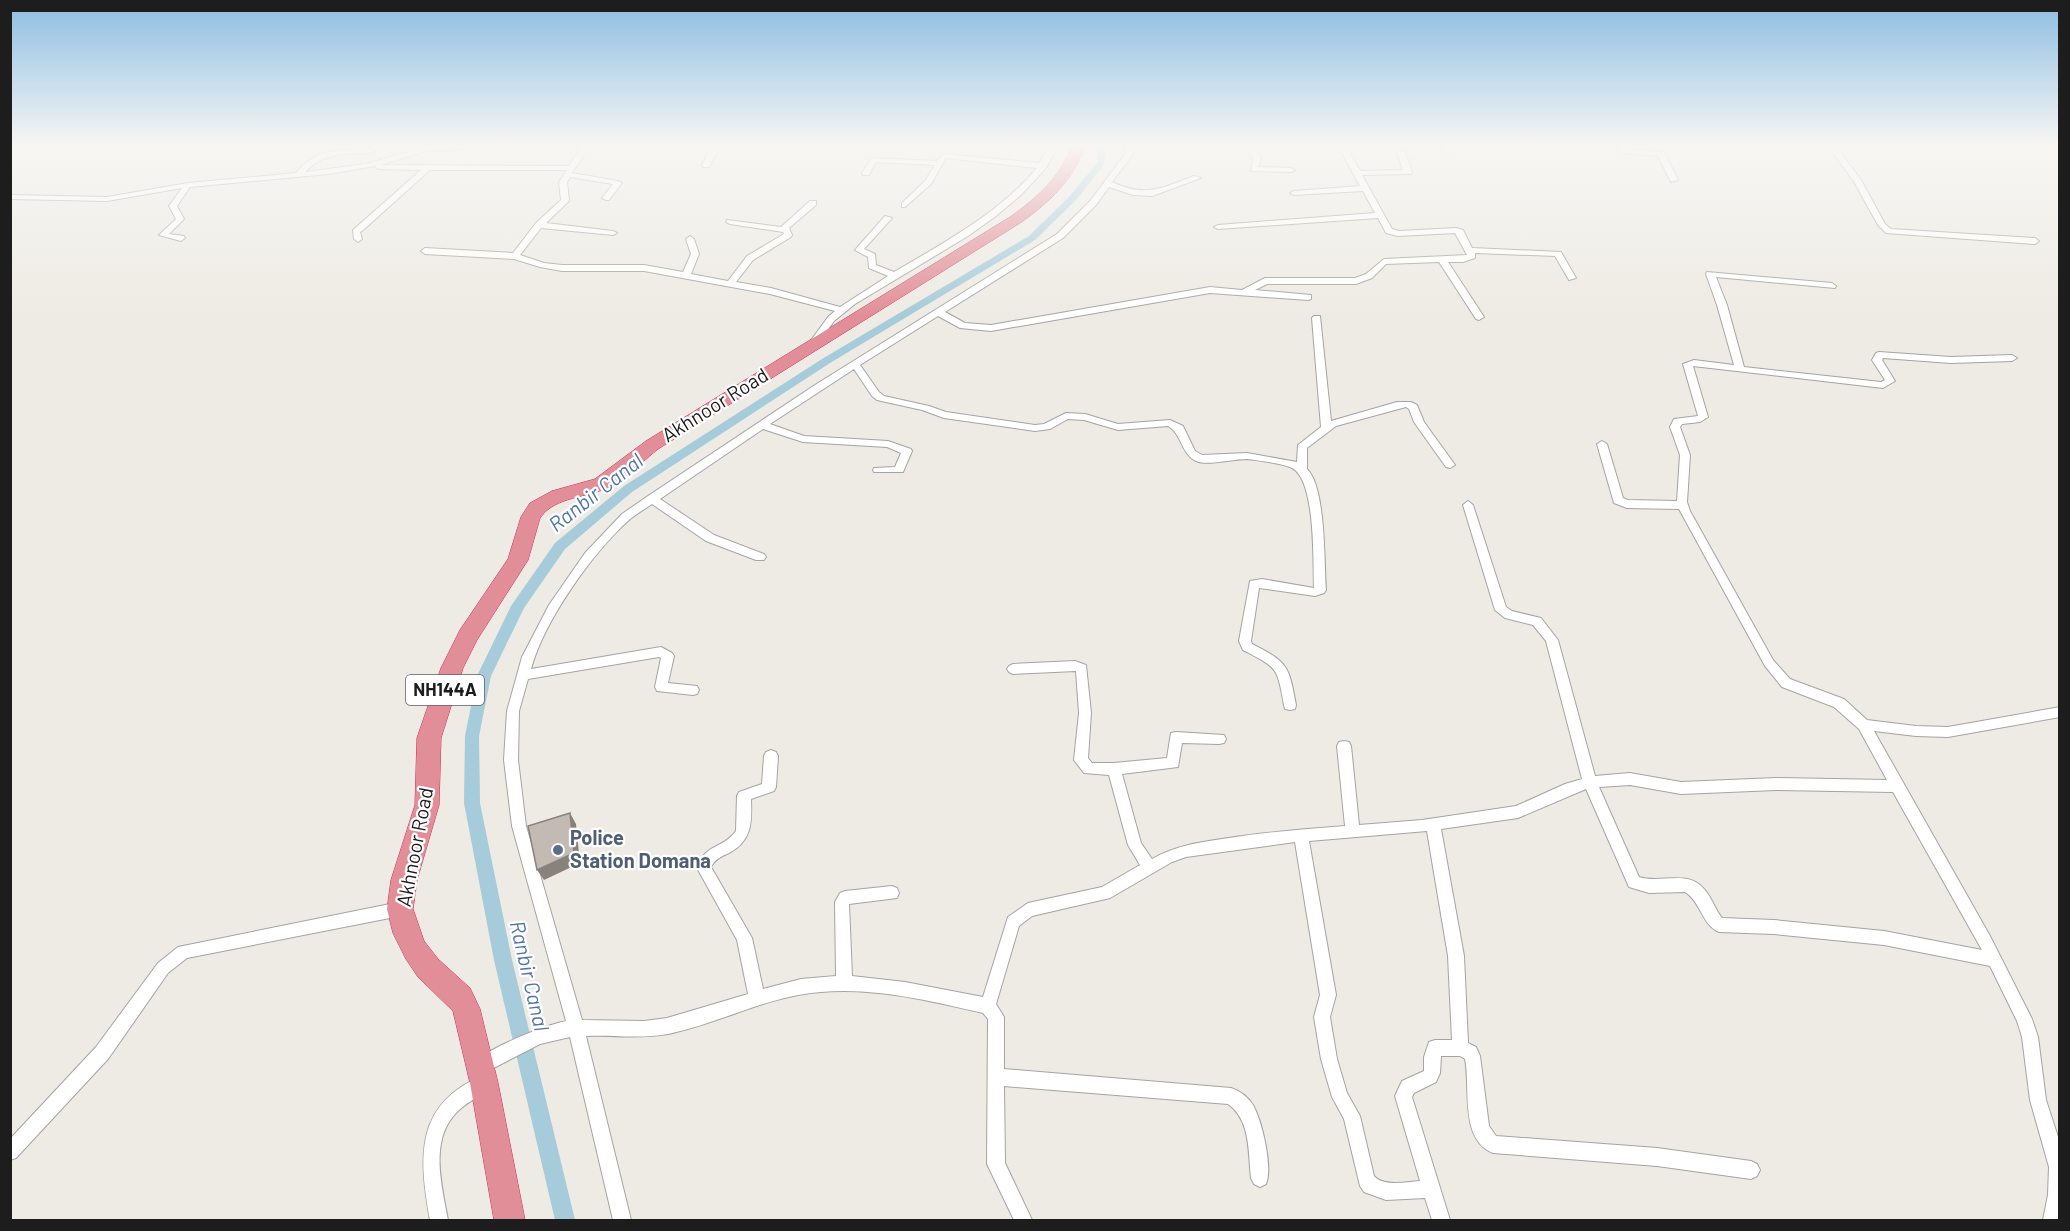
<svg xmlns="http://www.w3.org/2000/svg" width="2070" height="1231" viewBox="0 0 2070 1231" font-family="Barlow,sans-serif">
<style>
.lines{fill:none;stroke-linecap:round;stroke-linejoin:round}
.canal{fill:#a6cbda;fill-rule:evenodd}
.street-casing{stroke:#a4a4a4;stroke-width:2}
.highway-casing{stroke:#d12c5a;stroke-width:1}
.street{fill:#fff;fill-rule:evenodd}
.highway{fill:#e28e98;fill-rule:evenodd}
.shaded-wall{fill:#88827d}
.building{fill:#c2bab3;stroke:#88827d;stroke-width:1.5}
.service-dot{fill:#5c6f8a;stroke:#fff;stroke-width:2}
.labels{text-anchor:middle;stroke-width:4.5;stroke-linejoin:round;paint-order:stroke}
.shield{fill:#fff;stroke:#616161;stroke-width:1.5}
.shield-label{font-size:18px;font-weight:bold;fill:#1d1d1d}
.street-label{font-size:20px;fill:#1d1d1d;stroke:#fff}
.service-label{font-size:20px;font-weight:bold;fill:#4e5e75;stroke:#fff;text-anchor:start}
.water-label{font-size:21px;font-style:italic;fill:#4e75a9;stroke:#fff}
</style>
<rect width="100%" height="100%" fill="#eeebe4"/>
<g class="lines">
<polygon class="canal" points="1098,144 1106,144 1104,165 1075,201 1035,240 830,363 632,492 565,549 524,608 491,676 479,736 480,803 512,960 575,1220 555,1220 494,960 464,803 465,736 477,676 511,606 555,543 624,486 822,359 1029,236 1069,197 1097,163"/>
<g class="street-casing">
<g id="street">
<path d="M 435,144 L 447,144 L 445,146 L 463,144 L 591,144 L 572,173 L 618,181 L 622,183 L 609,200 L 606,200 L 602,198 L 613,184 L 570,177 L 567,182 L 569,201 L 546,223 L 613,231 L 617,233 L 613,235 L 541,228 L 520,255 L 544,263 L 562,265 L 644,265 L 683,272 L 691,254 L 686,239 L 690,236 L 694,239 L 699,254 L 691,274 L 728,281 L 747,256 L 784,234 L 783,232 L 730,224 L 726,222 L 727,220 L 781,227 L 810,201 L 816,201 L 816,205 L 789,228 L 792,235 L 791,237 L 753,260 L 736,282 L 771,288 L 840,307 L 888,276 L 869,268 L 868,257 L 855,250 L 885,216 L 892,218 L 864,249 L 875,254 L 876,265 L 894,272 C 945,242 998,214 1037,168 L 946,158 L 931,184 L 905,207 L 902,207 L 902,203 L 925,181 L 935,165 L 876,162 L 869,175 L 863,175 L 862,173 L 871,158 L 937,161 L 944,154 L 1039,163 L 1051,144 L 1059,144 L 1046,168 L 1021,195 L 996,216 L 968,236 L 855,304 L 834,321 L 817,345 L 814,346 L 809,343 L 828,317 L 835,311 L 770,294 L 644,271 L 562,271 L 540,267 L 514,259 L 425,254 L 421,251 L 425,248 L 513,253 L 536,223 L 561,200 L 559,182 L 567,170 L 430,170 L 362,231 L 360,232 L 362,239 L 358,242 L 354,239 L 353,230 L 421,170 L 378,169 L 375,166 L 328,174 L 190,187 L 177,206 L 184,219 L 169,234 L 184,236 L 185,238 L 181,241 L 159,235 L 176,219 L 169,206 L 182,188 L 107,201 L 10,199 L 10,195 L 107,197 L 188,183 L 296,173 L 303,165 L 319,154 L 340,150 L 371,149 L 375,151 L 371,153 C 347,154 323,152 305,172 L 366,164 ZM 582,146 L 569,166 L 380,165 L 433,149 L 436,151 L 466,148 Z"/>
<polygon points="612,144 650,144 646,146 616,146"/>
<polygon points="713,144 721,144 709,167 703,167 702,165"/>
<path d="M 1124,144 L 1132,144 L 1134,153 L 1112,182 C 1146,198 1162,188 1194,176 L 1201,178 L 1152,196 L 1133,195 L 1109,187 L 1096,205 L 1063,238 L 945,312 L 965,323 L 991,325 L 1210,287 L 1242,290 L 1265,278 L 1355,278 L 1366,274 L 1384,259 L 1467,255 L 1455,233 L 1398,236 L 1386,233 L 1378,218 L 1218,229 L 1214,227 L 1218,225 L 1375,213 L 1363,191 L 1294,195 L 1290,193 L 1294,191 L 1360,186 L 1337,144 L 1345,144 L 1360,171 L 1403,170 L 1397,152 L 1401,150 L 1405,152 L 1412,172 L 1411,174 L 1362,175 L 1392,229 L 1399,231 L 1456,228 L 1463,230 L 1472,248 L 1561,252 L 1576,278 L 1569,280 L 1555,256 L 1475,253 L 1475,258 L 1463,262 L 1448,262 L 1484,317 L 1479,320 L 1476,319 L 1439,262 L 1386,264 L 1372,278 L 1356,284 L 1267,284 L 1255,290 L 1311,295 L 1311,299 L 1308,300 L 1210,293 L 991,331 L 960,328 L 938,316 L 860,365 L 879,392 L 884,396 L 929,406 L 946,412 L 1035,425 L 1044,424 L 1066,413 L 1085,414 L 1118,424 L 1170,420 L 1183,426 L 1195,451 L 1202,455 L 1247,453 L 1297,462 L 1298,445 L 1321,427 L 1312,318 L 1314,316 L 1320,316 L 1331,421 L 1397,402 L 1411,402 L 1417,405 L 1424,422 L 1455,465 L 1450,468 L 1446,467 L 1414,422 L 1409,409 L 1406,407 L 1336,426 L 1307,448 L 1307,469 C 1326,487 1324,563 1326,590 L 1324,593 L 1315,596 L 1259,588 L 1251,641 L 1252,644 C 1288,662 1289,666 1296,705 L 1295,709 L 1290,710 L 1285,709 L 1284,705 C 1277,666 1277,668 1243,650 L 1239,641 L 1250,581 L 1262,579 L 1314,588 C 1313,562 1316,480 1292,468 C 1284,464 1257,460 1247,459 C 1233,459 1207,466 1196,461 C 1181,454 1182,434 1168,426 L 1118,430 L 1084,420 L 1068,419 L 1050,429 L 1035,431 L 944,418 L 922,410 L 877,400 L 872,396 L 854,369 L 770,424 L 804,436 L 888,441 L 911,449 L 912,451 L 903,472 L 874,472 L 873,470 L 874,468 L 895,467 L 901,453 L 887,447 L 803,442 L 763,429 L 660,499 L 714,535 L 764,554 L 766,557 L 764,560 L 756,560 L 706,541 L 652,504 C 645,509 636,514 629,520 C 592,553 544,621 531,669 L 661,647 L 672,653 L 674,656 L 668,683 L 697,686 L 699,690 L 697,694 L 693,695 L 657,691 L 655,687 L 661,658 L 659,657 L 528,679 L 519,711 L 518,760 L 526,826 L 582,1020 L 644,1021 L 667,1018 L 748,994 L 737,940 L 697,868 C 704,844 723,849 736,831 L 737,796 L 739,792 L 762,784 L 764,756 L 766,752 L 771,750 L 776,752 L 778,756 L 776,787 L 774,791 L 751,799 C 752,822 752,841 729,853 C 722,856 715,859 711,867 L 752,938 L 763,989 L 801,979 L 836,976 L 835,902 L 840,893 L 845,891 L 892,886 L 897,888 L 899,893 L 897,898 L 849,904 L 852,976 L 905,982 L 983,997 L 1008,917 L 1028,903 L 1102,887 L 1140,865 L 1128,845 L 1109,775 L 1084,773 L 1074,760 L 1079,713 L 1076,671 L 1013,674 L 1009,672 L 1007,669 L 1009,666 L 1013,664 L 1075,661 L 1086,665 L 1091,713 L 1088,758 L 1092,763 L 1114,763 L 1167,758 L 1171,733 L 1176,732 L 1224,735 L 1226,739 L 1224,743 L 1219,744 L 1182,743 L 1178,767 L 1122,774 L 1141,843 L 1152,859 C 1176,845 1202,842 1229,838 C 1267,832 1306,829 1345,826 L 1337,746 L 1339,742 L 1344,741 L 1349,742 L 1351,746 L 1359,825 L 1422,820 L 1516,806 L 1565,784 L 1582,779 L 1546,641 L 1533,625 L 1505,618 L 1495,610 L 1463,505 L 1468,501 L 1473,505 L 1506,607 L 1512,611 L 1541,618 L 1558,640 L 1595,776 L 1630,773 L 1681,782 L 1776,778 L 1887,780 L 1859,729 L 1834,707 L 1782,687 L 1765,666 L 1679,509 L 1627,508 L 1614,503 L 1597,444 L 1602,441 L 1607,444 L 1623,498 L 1628,500 L 1677,501 L 1680,455 L 1670,427 L 1674,419 L 1698,416 L 1683,364 L 1694,360 L 1734,365 L 1717,305 L 1706,274 L 1707,272 L 1832,283 L 1836,286 L 1835,288 L 1716,277 L 1727,305 L 1744,367 L 1881,382 L 1885,380 L 1872,360 L 1876,353 L 1879,352 L 1951,357 L 2012,355 L 2017,358 L 2012,361 L 1951,363 L 1883,358 L 1882,360 L 1895,381 L 1883,388 L 1693,366 L 1708,417 L 1700,422 L 1682,424 L 1680,427 L 1690,455 L 1687,502 L 1690,511 L 1773,660 L 1790,679 L 1844,699 L 1867,720 L 1916,726 L 1948,727 L 2060,707 L 2060,717 L 1948,737 L 1916,736 L 1874,731 L 1990,936 L 2032,1019 L 2038,1037 L 2046,1100 L 2060,1143 L 2060,1220 L 2043,1220 L 2048,1195 L 2049,1167 L 2030,1100 L 2022,1037 L 2017,1021 L 1990,966 L 1884,945 L 1774,934 L 1719,932 C 1702,925 1701,902 1685,892 L 1649,893 L 1629,887 L 1586,789 L 1518,818 L 1441,829 L 1464,956 L 1468,1043 L 1476,1047 L 1480,1056 L 1489,1126 L 1496,1136 L 1657,1148 L 1751,1161 L 1757,1164 L 1760,1170 L 1757,1176 L 1751,1179 L 1657,1166 L 1493,1153 C 1459,1139 1471,1088 1465,1059 L 1460,1056 L 1441,1056 L 1440,1073 L 1436,1082 L 1414,1093 L 1412,1097 L 1450,1220 L 1432,1220 L 1425,1198 L 1386,1200 L 1364,1192 L 1360,1186 L 1344,1119 L 1332,1097 L 1321,1059 L 1314,1017 L 1320,995 L 1295,842 L 1186,857 L 1172,862 L 1110,898 L 1032,916 L 1019,926 L 996,1004 L 1004,1017 L 1004,1069 L 1231,1088 C 1240,1091 1248,1097 1253,1105 C 1262,1121 1273,1167 1266,1184 L 1260,1187 L 1254,1184 L 1251,1178 C 1248,1153 1251,1120 1228,1104 L 1004,1086 L 1005,1163 L 1032,1220 L 1014,1220 L 987,1164 L 988,1019 L 983,1013 C 931,1001 874,987 821,992 C 767,996 721,1023 668,1034 C 641,1039 613,1035 586,1036 L 631,1220 L 613,1220 L 570,1037 L 540,1044 L 480,1075 L 474,1073 L 472,1067 C 479,1050 547,1025 566,1021 L 512,826 L 504,760 L 507,711 L 522,657 L 549,605 L 585,553 L 622,514 L 648,496 L 815,385 L 1057,234 L 1090,201 L 1126,153 ZM 1630,785 L 1681,794 L 1776,790 L 1893,792 L 1982,950 L 1884,931 L 1774,920 L 1722,918 C 1715,909 1712,898 1704,889 C 1687,869 1661,884 1639,877 L 1599,787 ZM 1427,831 L 1448,956 L 1452,1040 L 1435,1040 L 1429,1042 L 1424,1057 L 1424,1071 L 1402,1081 L 1395,1096 L 1420,1181 C 1406,1182 1384,1187 1374,1176 L 1360,1116 L 1347,1093 L 1337,1059 L 1330,1017 L 1336,995 L 1309,841 Z"/>
<polygon points="1244,144 1252,144 1261,158 1258,167 1291,168 1295,170 1291,172 1251,171 1253,158"/>
<polygon points="1441,144 1449,144 1450,153 1444,153"/>
<polygon points="1614,144 1622,144 1626,149 1664,152 1678,180 1671,182 1658,156 1621,153"/>
<polygon points="1826,144 1834,144 1861,180 1885,224 1891,229 2035,238 2039,241 2035,244 1886,233 1878,225 1853,180"/>
<polygon points="400,902 405,904 407,909 405,914 400,916 187,958 168,973 108,1059 16,1158 10,1160 10,1139 96,1047 158,963 178,947"/>
<path d="M 484,1075 L 490,1077 L 492,1083 L 490,1089 C 479,1097 465,1103 456,1113 C 429,1141 442,1186 448,1220 L 430,1220 C 419,1157 414,1104 484,1075 Z"/>
</g>
</g>
<g class="highway-casing">
<path id="highway" d="M 1072,144 L 1086,144 C 1074,179 1050,202 1020,223 L 658,449 C 643,461 627,478 609,487 C 588,498 555,496 540,518 L 528,560 L 477,640 L 463,668 L 441,738 L 439,805 L 417,880 L 413,909 L 424,941 L 438,959 L 470,988 L 480,1009 L 498,1083 L 525,1220 L 494,1220 L 470,1083 L 453,1011 L 418,977 L 406,959 L 393,933 L 387,909 L 391,880 L 415,805 L 417,738 L 441,668 L 460,630 L 508,559 L 521,517 L 530,503 L 552,491 L 595,479 L 646,441 L 1010,217 C 1038,197 1061,177 1072,144 Z"/>
</g>
<use href="#street" class="street"/>
<use href="#highway" class="highway"/>
</g>
<polygon class="shaded-wall" points="570,813 576,824 580,863 544,880 537,870"/>
<polygon class="building" points="570,813 574,853 537,870 528,826"/>
<linearGradient id="sky" x2="0" y2="1"><stop stop-color="#8dbde2"/><stop offset="0.46" stop-color="#f7f6f3"/><stop offset="1" stop-color="#f7f6f3" stop-opacity="0"/></linearGradient>
<rect width="2070" height="316" fill="url(#sky)"/>
<circle class="service-dot" cx="558" cy="850" r="6"/>
<g class="labels">
<rect class="shield" x="406" y="675" width="78" height="30" rx="4.5"/>
<g class="shield-label">
<text x="445" y="696">NH144A</text>
</g>
<g class="street-label">
<text transform="translate(715 405) rotate(-32)" y="7">Akhnoor Road</text>
<text transform="translate(415 847) rotate(-79)" y="7">Akhnoor Road</text>
</g>
<g class="service-label">
<text x="570" y="845">Police<tspan x="570" dy="23">Station Domana</tspan></text>
</g>
<g class="water-label">
<text transform="translate(596 493) rotate(-38)" y="7">Ranbir Canal</text>
<text transform="translate(529 976) rotate(77)" y="7">Ranbir Canal</text>
</g>
</g>
<rect width="2070" height="1231" fill="none" stroke="#1d1d1d" stroke-width="24"/>
</svg>
